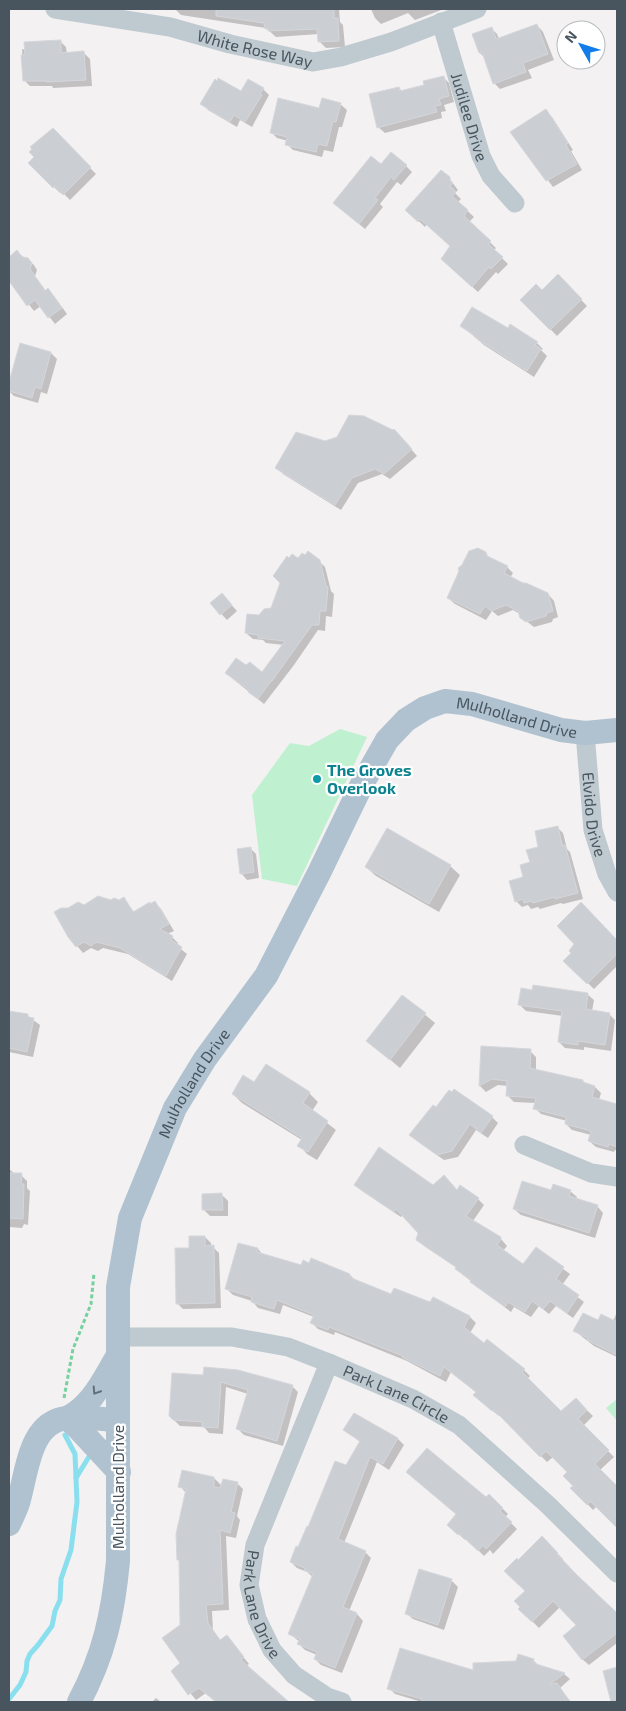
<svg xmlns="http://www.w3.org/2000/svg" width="626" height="1711" viewBox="0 0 626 1711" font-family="'Exo 2',sans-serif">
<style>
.green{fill:#bff1d0}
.shadow{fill:#0003}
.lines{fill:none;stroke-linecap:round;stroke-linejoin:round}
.stream{stroke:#8adfef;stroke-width:5}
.building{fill:#cbced3;stroke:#d5d7dc}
.path{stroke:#75d19f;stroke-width:3;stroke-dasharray:4 2.5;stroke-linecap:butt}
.minor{stroke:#bec9d0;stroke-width:19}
.major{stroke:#b0c2d0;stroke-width:24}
.oneway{stroke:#62707b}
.culture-dot{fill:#0f9aa8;stroke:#fff;stroke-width:2}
.labels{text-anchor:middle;stroke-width:4.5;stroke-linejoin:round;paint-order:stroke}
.street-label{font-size:16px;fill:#48555f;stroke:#fff}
.culture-label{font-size:16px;font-weight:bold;fill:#0d838f;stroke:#fff;text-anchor:start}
</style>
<rect width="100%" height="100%" fill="#f3f1f1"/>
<g class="green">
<polygon points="340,729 367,737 297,886 262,879 252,795 290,743 309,746"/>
<polygon points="617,1399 617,1421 606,1408"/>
</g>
<g class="shadow">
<polygon points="167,9 339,9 340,22 343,25 345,47 326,48 319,41 319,34 276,37 266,28 181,15 176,10"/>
<polygon points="371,9 444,9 415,20 408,13 381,24 375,18"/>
<polygon points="537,25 543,32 554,60 528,70 532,78 500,89 494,83 485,58 480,53 491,28 497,34 499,39"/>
<polygon points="60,41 66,47 67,54 84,53 90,59 92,86 53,88 52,86 30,86 24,80 22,49 26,50"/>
<polygon points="443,77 449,83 454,102 444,105 446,111 441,112 442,118 385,133 378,127 399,88 403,92 425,86"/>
<polygon points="263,89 269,95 252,127 240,120 237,127 208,110 202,103 242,93"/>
<polygon points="340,104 347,110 342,127 339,127 333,152 324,150 322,157 293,150 287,144 288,141 277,138 271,132 320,110"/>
<polygon points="546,111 552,117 573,150 571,151 582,170 553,187 512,132"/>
<polygon points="53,130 96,174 70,200 62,192 60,193 30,163 36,157"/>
<polygon points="382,166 406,166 412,172 401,185 397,182 380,204 383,207 365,229 334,203"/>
<polygon points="449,178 458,190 455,193 461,199 458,202 474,217 469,222 496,248 494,250 508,264 498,274 496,272 478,292 448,265 452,246 427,224 425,227 407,210"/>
<polygon points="17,252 34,265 37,270 35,276 46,291 48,290 54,296 67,314 55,324 41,306 34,311 9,279 9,258"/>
<polygon points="558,276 587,306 557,336 522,300 542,291"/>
<polygon points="462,326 508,329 537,343 543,349 541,350 547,356 534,377 484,345"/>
<polygon points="21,344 51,353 57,359 47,394 41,392 38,403 14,396 9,391"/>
<polygon points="393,432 400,436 417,456 390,479 382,474 358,483 341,510 283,474 277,467 325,443"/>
<polygon points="485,553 491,559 507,567 513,573 510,578 548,594 554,601 558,617 553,619 552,622 534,627 521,617 520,614 513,610 498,616 492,611 486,620 455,604 448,598"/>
<polygon points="305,557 319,561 325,567 331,591 334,594 332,617 326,616 325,631 318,630 294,665 264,704 233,679 245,667 263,673 284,645 266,643 263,640 253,639 246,633 260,616 271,609 298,560"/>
<polygon points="228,601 237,611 227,620 212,604"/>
<polygon points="557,827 563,833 567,849 570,852 583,899 563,904 561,903 540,909 538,907 531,909 528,905 522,907 516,901 525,878 540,848"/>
<polygon points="387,830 450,866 460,875 439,912 376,876 366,867"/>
<polygon points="250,848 256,854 259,878 247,880 241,873"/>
<polygon points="124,898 134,912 155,903 161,909 174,931 167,934 172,937 178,943 177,946 187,954 172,981 128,954 103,948 98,951 91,948 83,953 69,936 84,907 111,901 119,901"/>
<polygon points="581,904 617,941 617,966 594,989 565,961 573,953 576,944"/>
<polygon points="587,994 594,1000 592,1011 609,1014 615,1020 611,1051 584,1047 584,1050 565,1048 559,1042 563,1016 526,1011 519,1004"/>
<polygon points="403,996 435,1023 400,1068 368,1041"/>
<polygon points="9,1012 28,1016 40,1025 33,1057 9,1052"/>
<polygon points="482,1047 530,1051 536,1057 536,1070 583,1081 585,1084 595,1087 601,1093 599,1100 617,1105 617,1150 615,1150 614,1152 596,1147 589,1141 591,1135 572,1130 566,1124 567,1121 541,1114 535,1108 536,1103 514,1102 508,1096 508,1086 498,1085 486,1092 480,1086"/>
<polygon points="309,1093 318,1102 312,1111 336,1130 317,1160 307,1154 299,1145 302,1140 242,1103 233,1094"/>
<polygon points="492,1117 498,1123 488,1138 476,1130 458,1157 444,1160 417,1141"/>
<polygon points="9,1169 15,1174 21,1175 27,1181 27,1188 30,1191 28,1225 24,1224 22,1228 9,1227"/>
<polygon points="356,1185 433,1187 457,1191 478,1199 484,1205 473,1221 500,1238 507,1246 503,1251 524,1266 536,1249 570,1274 562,1285 584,1302 573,1318 556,1306 549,1314 539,1306 531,1317 514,1307 511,1312 463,1275 457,1268 424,1246 418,1239 420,1233 403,1214 401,1217 362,1191"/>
<polygon points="570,1191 577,1197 576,1200 597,1206 603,1213 595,1238 521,1215 514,1209 551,1192"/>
<polygon points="222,1195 228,1201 228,1216 210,1216 204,1210"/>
<polygon points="205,1237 211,1243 211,1247 213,1247 219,1253 221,1308 183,1309 177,1303 190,1249"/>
<polygon points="239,1244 258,1249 264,1256 302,1266 310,1265 312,1260 350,1275 356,1281 392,1296 470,1317 476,1323 470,1333 484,1344 524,1370 530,1376 527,1379 561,1413 576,1400 593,1416 583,1426 614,1457 600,1470 617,1488 617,1527 597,1506 593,1510 572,1488 574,1486 569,1472 553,1457 547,1462 500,1415 499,1416 481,1401 477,1393 451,1372 446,1382 407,1361 335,1332 334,1335 318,1329 312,1323 314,1317 283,1305 280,1314 258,1308 252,1301 233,1295 227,1289"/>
<polygon points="617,1312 617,1357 594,1346 575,1331 599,1322 613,1321"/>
<polygon points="204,1377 292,1386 298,1392 283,1446 244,1435 238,1429 248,1394 226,1387 223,1434 209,1433 204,1427 180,1426 170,1416"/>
<polygon points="354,1415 398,1439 404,1445 389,1470 377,1462 344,1543 365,1552 371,1558 349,1611 357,1614 363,1621 342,1673 321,1665 315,1659 317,1655 305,1650 299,1644 300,1642 290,1634 313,1577 307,1572 297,1568 291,1562 309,1528 360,1442 345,1430"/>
<polygon points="214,1478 222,1486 237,1483 243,1489 237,1516 240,1520 236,1538 226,1536 229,1610 212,1611 213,1631 221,1641 227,1637 249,1664 246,1666 287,1702 217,1702 206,1693 196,1700 172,1671 182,1664 180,1561 178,1559 186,1493 180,1486"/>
<polygon points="489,1495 508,1514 505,1517 517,1529 493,1554 490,1550 484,1556 466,1538 465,1540 449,1525 457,1514"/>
<polygon points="542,1538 563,1559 562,1561 617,1613 617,1643 589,1665 582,1659 578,1626 560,1607 539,1628 520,1609 526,1591 518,1561"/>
<polygon points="452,1581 458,1587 444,1630 413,1619 406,1613"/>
<polygon points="533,1660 539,1666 564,1674 570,1679 560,1688 571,1702 422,1702 395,1694 389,1688"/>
<polygon points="156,1698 161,1702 152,1702"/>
</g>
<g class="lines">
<g class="stream">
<polyline points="76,1478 90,1455"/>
<polyline points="9,1699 20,1685 26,1672 27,1661 30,1654 38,1645 52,1626 55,1611 60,1600 61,1579 71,1550 77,1502 75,1454 65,1435"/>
</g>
</g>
<g class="building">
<polygon points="216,9 334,9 334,18 338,18 339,41 318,42 317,29 268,31 268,29 265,29 264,23 216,16"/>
<polygon points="537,24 548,54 523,63 526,72 493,84 482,52 479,53 472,34 492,27 496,39"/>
<polygon points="61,40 61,53 84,51 86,80 46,82 46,81 23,81 21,55 25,55 24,42"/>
<polygon points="444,76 449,96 439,99 441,105 435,106 437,112 377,128 369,94 399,87 400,91 424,85 423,81"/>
<polygon points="218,78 241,91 248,79 264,88 260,94 262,95 245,122 234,115 230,122 200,104 215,79 217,81"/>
<polygon points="278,98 319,108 322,98 341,103 336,122 333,121 327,146 318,144 316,152 285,145 287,137 270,133"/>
<polygon points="546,109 568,143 566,145 577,164 546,181 510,132"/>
<polygon points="53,128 91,167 63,195 55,186 53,188 28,163 34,157 29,152 32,149 30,147"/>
<polygon points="391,152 407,165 394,180 391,177 375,198 378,200 359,224 333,203 371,156 381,164"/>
<polygon points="441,170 450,177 450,181 453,183 450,186 456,192 452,196 468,210 464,216 491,241 488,244 503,257 491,269 489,267 472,287 441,259 450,246 420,219 418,222 405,210"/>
<polygon points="17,250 22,257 28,258 32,263 30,269 45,291 48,288 62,308 48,318 35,300 27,306 9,281 9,257"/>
<polygon points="558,274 582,299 550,330 520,300 536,284 542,290"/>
<polygon points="472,307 508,328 510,324 538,342 535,345 541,349 527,371 477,339 478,338 460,326"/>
<polygon points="20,343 51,352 41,389 35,387 32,398 9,391 9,382"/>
<polygon points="349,415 364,416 393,430 394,429 412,449 384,474 375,469 352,478 335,505 275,468 296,432 325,441 337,437"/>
<polygon points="478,548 486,552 487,556 508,566 504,573 523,583 526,583 548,593 553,611 547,613 546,616 526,622 520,618 518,611 506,605 491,611 485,606 480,614 447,598 459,571 458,568 462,565 469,551"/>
<polygon points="308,551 320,560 326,586 328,587 326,611 320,611 319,625 312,625 272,681 271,681 258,699 248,692 249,690 225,673 236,658 246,665 250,662 262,672 285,641 258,638 258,635 245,633 247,614 259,615 264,609 271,608 280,583 273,576 287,556 289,558 292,554 298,558 302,553 305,555"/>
<polygon points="222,593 232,605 220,615 210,603"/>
<polygon points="558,826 562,845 565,845 578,893 555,899 555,897 533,903 532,901 524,903 523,899 515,902 509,881 523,877 520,865 530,862 526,850 538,847 535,831"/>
<polygon points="387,828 451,865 429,904 365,867"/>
<polygon points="251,847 254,872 240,874 237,849"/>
<polygon points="98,896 111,900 114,898 119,900 124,897 133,912 150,902 150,904 155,901 169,924 160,929 173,936 171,940 182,947 166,976 120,948 96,942 91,946 84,942 76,947 68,937 54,912 61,908 68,908 78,902 84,905"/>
<polygon points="581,902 617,940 617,954 587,984 563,961 571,953 569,951 574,944 557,926"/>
<polygon points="533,985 588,993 586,1009 610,1013 605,1045 578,1041 578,1045 558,1042 562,1011 518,1005 521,988 532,990"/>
<polygon points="402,995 426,1013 390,1060 366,1041"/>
<polygon points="9,1011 28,1014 28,1017 34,1018 27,1052 9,1048"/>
<polygon points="481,1046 531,1049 530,1068 583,1080 583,1082 595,1086 592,1097 617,1104 617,1147 609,1144 608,1147 588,1141 591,1131 565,1124 566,1117 533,1109 536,1098 506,1096 507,1081 492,1079 479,1086"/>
<polygon points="266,1064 310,1092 303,1103 328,1121 308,1152 297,1146 302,1138 232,1094 243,1075 254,1082"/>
<polygon points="454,1089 493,1116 481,1133 470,1124 452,1151 437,1155 409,1135 433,1105 436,1107 449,1090 452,1092"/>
<polygon points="379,1147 433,1185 444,1175 457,1190 460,1185 479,1198 466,1216 501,1237 501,1239 497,1245 523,1264 536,1247 564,1267 556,1279 579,1295 567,1313 550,1301 543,1309 532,1301 525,1312 508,1302 505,1307 470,1282 471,1280 455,1269 456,1267 416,1240 418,1233 396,1209 394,1212 354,1185"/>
<polygon points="9,1173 22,1173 21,1184 24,1184 23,1219 9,1218"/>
<polygon points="522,1181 551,1190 553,1184 571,1190 569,1196 598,1205 589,1233 513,1209"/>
<polygon points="222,1193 223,1210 202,1210 202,1194"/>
<polygon points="189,1236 205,1236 205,1246 214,1245 215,1303 176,1304 175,1248 189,1248"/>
<polygon points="238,1243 258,1248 257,1252 301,1265 303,1260 309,1263 311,1258 350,1274 349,1277 391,1294 394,1288 430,1302 433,1297 470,1316 464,1327 484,1343 487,1339 525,1369 522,1372 561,1411 576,1398 587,1410 578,1419 609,1450 595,1464 617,1486 617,1528 590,1501 587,1505 570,1488 573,1486 563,1476 567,1472 546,1451 540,1457 494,1410 492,1411 473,1395 476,1392 444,1367 440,1376 402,1357 403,1356 329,1327 328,1330 310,1323 314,1315 277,1300 274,1309 251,1302 252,1297 225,1289"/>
<polygon points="583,1313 598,1320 601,1314 617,1322 617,1355 587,1340 588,1338 573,1331"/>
<polygon points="204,1367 238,1370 293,1385 277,1441 236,1429 248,1390 221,1382 218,1428 202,1427 202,1422 173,1420 169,1416 172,1373 203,1375"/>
<polygon points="354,1413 398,1438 383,1464 370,1457 338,1539 366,1551 343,1607 357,1613 335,1668 314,1659 317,1652 297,1644 300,1639 288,1634 313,1574 304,1570 305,1568 290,1562 296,1546 298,1547 307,1526 308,1527 335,1461 346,1465 360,1441 343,1430"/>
<polygon points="427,1448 486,1497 489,1494 503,1508 500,1511 512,1522 486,1549 483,1545 478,1551 459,1533 458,1535 447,1525 456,1514 406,1472"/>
<polygon points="182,1470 214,1477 214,1487 220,1488 223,1479 238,1482 231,1512 235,1513 230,1533 220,1530 223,1604 206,1605 208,1623 220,1640 227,1635 244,1657 241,1660 289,1702 216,1702 199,1688 188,1695 171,1671 180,1663 162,1638 180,1625 179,1560 177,1560 176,1534 186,1489 178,1487"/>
<polygon points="542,1536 558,1553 557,1554 577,1575 617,1613 617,1633 582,1660 563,1636 576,1625 553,1601 532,1622 518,1609 520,1607 514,1601 525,1591 504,1571 517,1558 518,1560"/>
<polygon points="419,1569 452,1579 438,1625 405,1614"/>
<polygon points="400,1648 473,1670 473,1663 516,1661 518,1654 534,1659 533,1663 565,1673 549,1685 557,1683 570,1702 421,1702 422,1699 387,1689"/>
<polygon points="617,1667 617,1702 611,1702 603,1671"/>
</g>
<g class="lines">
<polyline class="path" points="64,1398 73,1349 91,1304 94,1273"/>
<g class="minor">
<path id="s1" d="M 55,9 L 170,27 L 230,44 L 313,62 L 341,57 L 391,42 L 477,9"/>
<path id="s2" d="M 441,22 L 481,156 L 491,176 L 515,203"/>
<path id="s3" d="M 585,733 L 593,830 L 607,874 L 617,892"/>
<polyline points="524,1145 591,1173 617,1177"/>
<path id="s4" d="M 118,1337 L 232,1337 L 288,1347 L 329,1363 L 413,1399 L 459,1425 L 548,1505 L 617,1573"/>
<path id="s5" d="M 329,1363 L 255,1545 L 249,1585 L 257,1619 L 272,1650 L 294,1675 L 327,1697 L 342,1702"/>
</g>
<g class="major">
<path d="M 117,1357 C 103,1380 92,1406 67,1418 L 78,1428 L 119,1472"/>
<path d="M 9,1524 C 12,1517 16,1510 18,1503 C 27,1475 28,1422 67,1418 C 83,1417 101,1419 117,1420"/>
<path id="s6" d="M 79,1702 C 104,1655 113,1614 118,1561 L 118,1287 L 130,1218 L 175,1108 L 205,1059 L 266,976 L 319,873 L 362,784 L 387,740 L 406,720 L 425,708 L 445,701 L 472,704 L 561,730 L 585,733 L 617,730"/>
</g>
</g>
<defs><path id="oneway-chevron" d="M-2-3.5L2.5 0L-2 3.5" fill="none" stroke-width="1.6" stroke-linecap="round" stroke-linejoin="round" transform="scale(1.25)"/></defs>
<use class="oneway" href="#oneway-chevron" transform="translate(96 1391) rotate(123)"/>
<circle class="culture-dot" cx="317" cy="779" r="5"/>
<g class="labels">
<g class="street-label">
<text dy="6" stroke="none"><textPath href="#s1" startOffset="204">White Rose Way</textPath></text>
<text dy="6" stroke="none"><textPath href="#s2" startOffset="99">Judilee Drive</textPath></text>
<text dy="6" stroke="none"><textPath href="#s6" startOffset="1181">Mulholland Drive</textPath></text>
<text dy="6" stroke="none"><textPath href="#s3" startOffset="82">Elvido Drive</textPath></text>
<text dy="6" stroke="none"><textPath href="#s6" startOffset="641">Mulholland Drive</textPath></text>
<text dy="6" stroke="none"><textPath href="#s4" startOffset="289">Park Lane Circle</textPath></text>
<text transform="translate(118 1487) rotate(-90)" y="6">Mulholland Drive</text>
<text dy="6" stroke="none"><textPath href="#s5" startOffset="258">Park Lane Drive</textPath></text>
</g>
<g class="culture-label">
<text x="327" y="776">The Groves<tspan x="327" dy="18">Overlook</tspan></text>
</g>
</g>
<rect width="626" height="1711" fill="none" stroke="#48555f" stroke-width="20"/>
<g transform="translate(581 45) rotate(309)"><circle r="24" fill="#ffffff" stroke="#b6bbbf"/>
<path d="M0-4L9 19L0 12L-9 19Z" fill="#137ceb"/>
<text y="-8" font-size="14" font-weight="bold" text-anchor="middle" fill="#48555f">N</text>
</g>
</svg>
